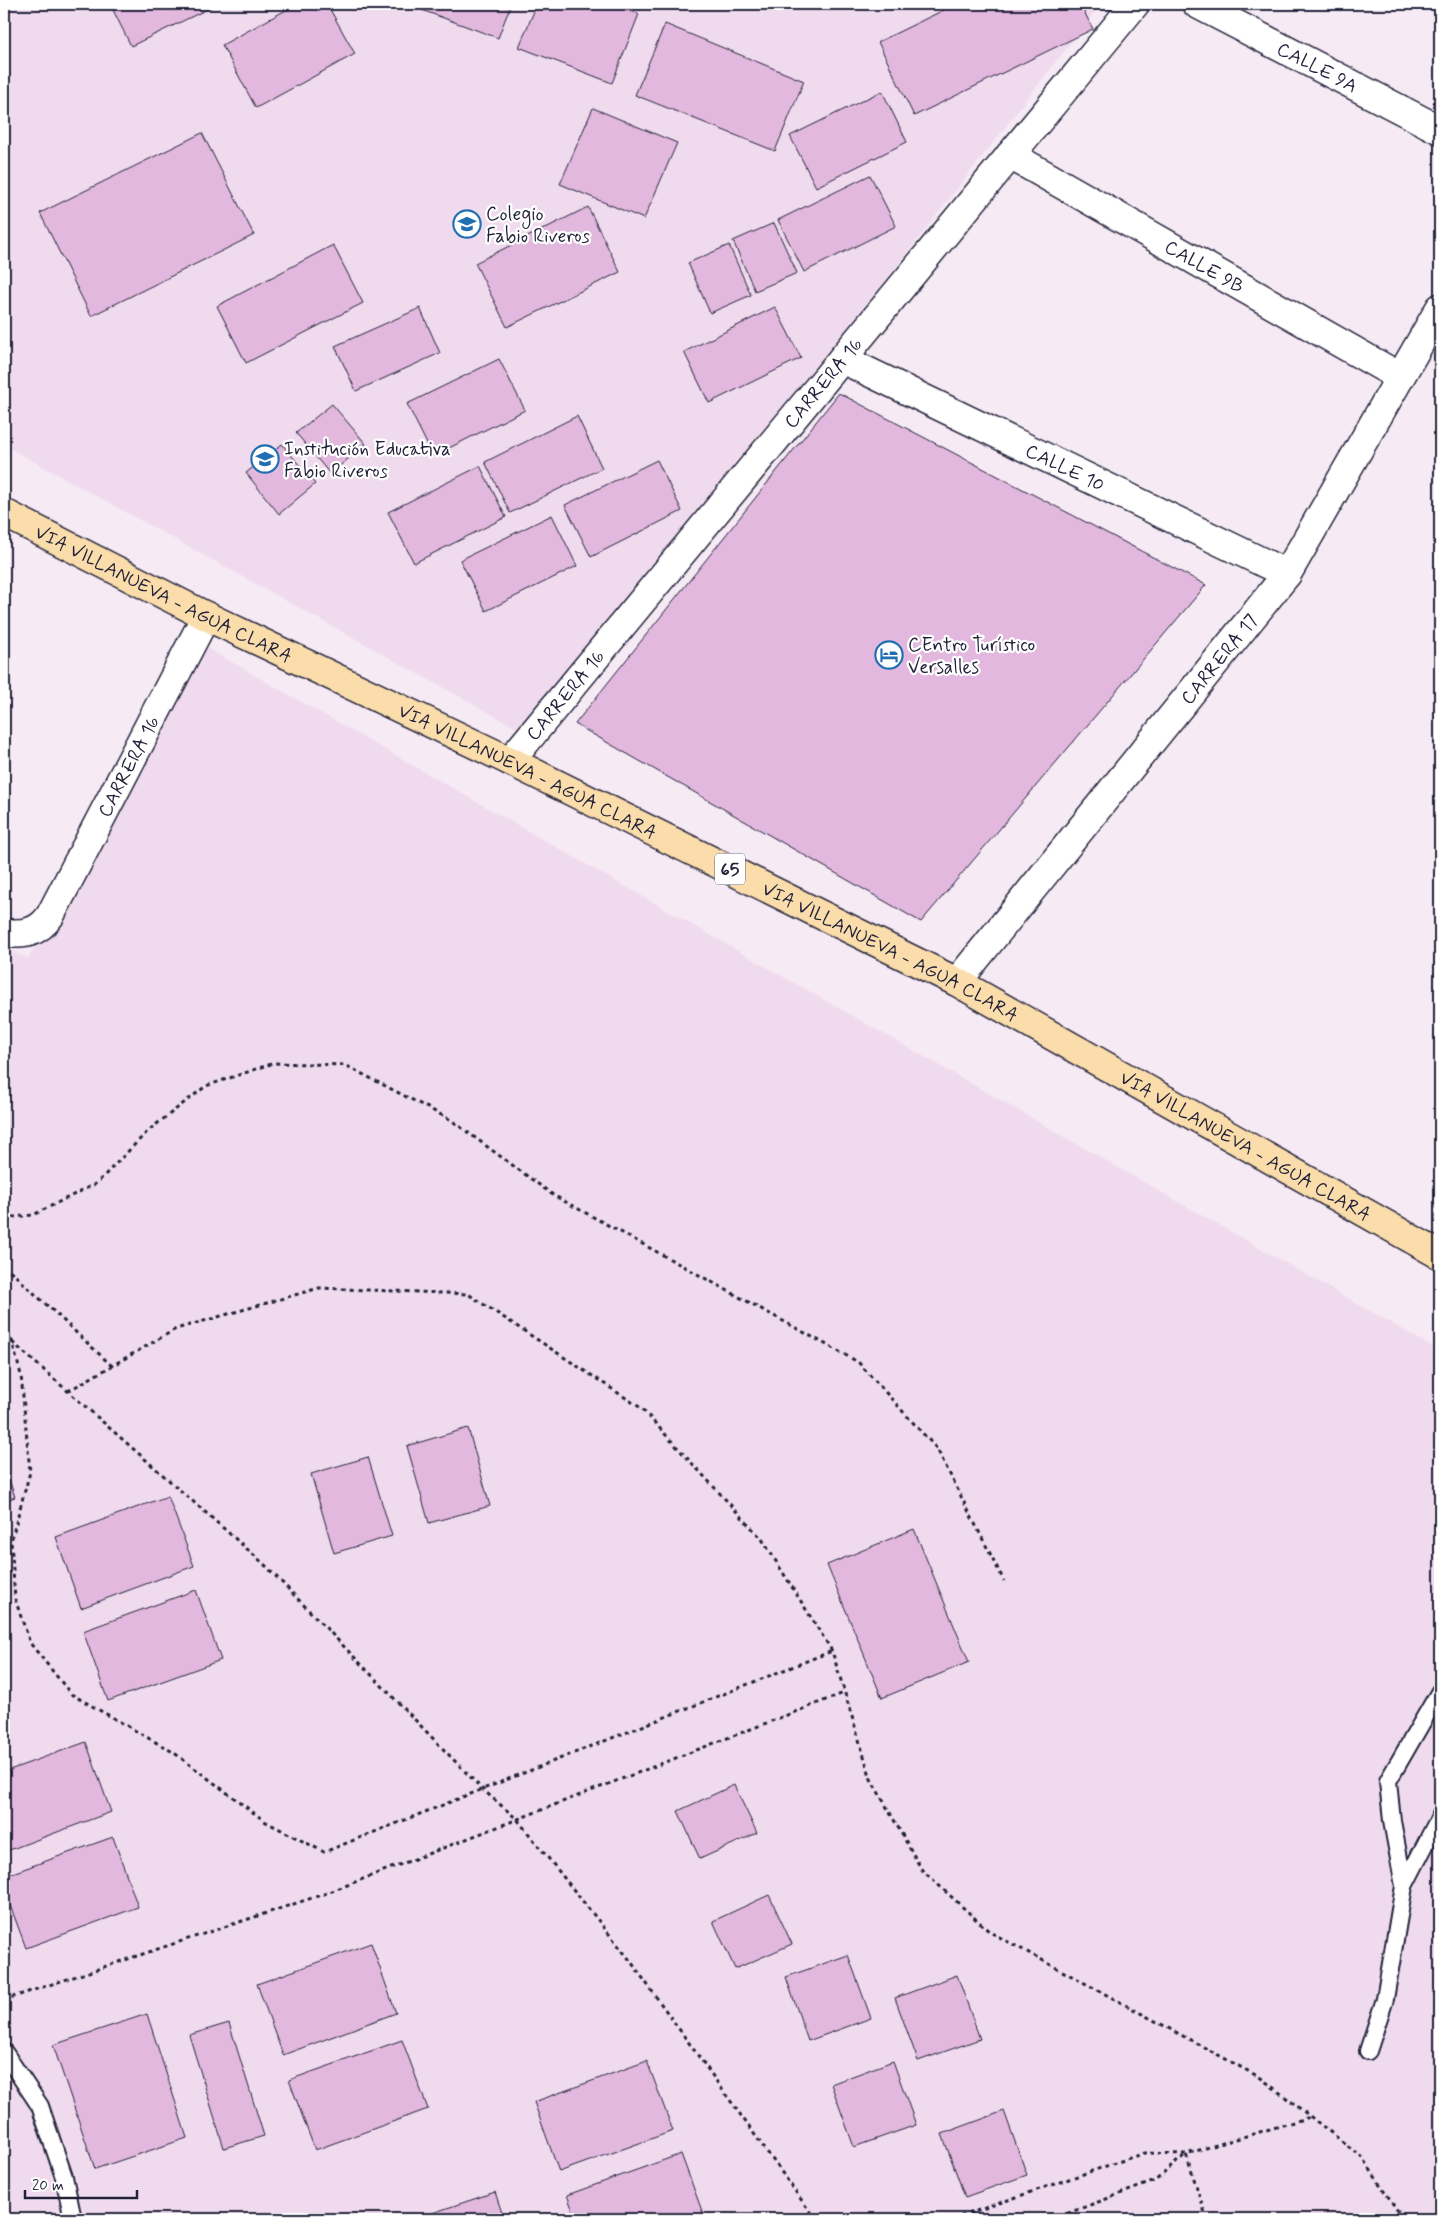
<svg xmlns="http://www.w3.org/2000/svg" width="1444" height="2223" viewBox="0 0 1444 2223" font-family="Mynerve,sans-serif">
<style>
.built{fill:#f0dbee}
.building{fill:#e2b8de;stroke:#22223b}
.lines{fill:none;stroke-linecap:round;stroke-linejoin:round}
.service-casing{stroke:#22223b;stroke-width:20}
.minor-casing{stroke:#22223b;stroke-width:31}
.trunk-casing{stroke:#22223b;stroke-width:31}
.path{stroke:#22223b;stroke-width:3;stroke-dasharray:4 4;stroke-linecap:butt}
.service{stroke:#fff;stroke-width:16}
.minor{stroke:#fff;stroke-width:28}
.trunk{stroke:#faddab;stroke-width:28}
.labels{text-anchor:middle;stroke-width:4.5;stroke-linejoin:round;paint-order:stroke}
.shield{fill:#fff;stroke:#646476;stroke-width:1}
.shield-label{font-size:18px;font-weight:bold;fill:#22223b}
.street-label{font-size:19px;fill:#22223b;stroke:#fff}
.poi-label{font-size:19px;fill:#22223b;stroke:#fff;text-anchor:start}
</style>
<rect width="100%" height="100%" fill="#f6eaf5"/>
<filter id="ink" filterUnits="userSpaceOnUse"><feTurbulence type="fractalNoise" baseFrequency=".02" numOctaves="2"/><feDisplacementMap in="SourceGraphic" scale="10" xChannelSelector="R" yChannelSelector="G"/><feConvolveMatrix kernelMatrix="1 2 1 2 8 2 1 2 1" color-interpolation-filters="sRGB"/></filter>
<g filter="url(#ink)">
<g class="built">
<polygon points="4,4 1101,4 531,736 4,445"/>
<polygon points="207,648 1440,1351 1440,2219 4,2219 4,948 28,958"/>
</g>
<g class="building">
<polygon points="110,4 218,4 131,46"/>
<polygon points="297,4 327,4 355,54 256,108 222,45"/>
<polygon points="412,4 511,4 498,38 411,6"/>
<polygon points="537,4 612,4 639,14 612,83 519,47"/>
<polygon points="956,4 1080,4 1093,29 914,116 878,42"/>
<polygon points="665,24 804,81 775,151 635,95"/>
<polygon points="882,91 907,142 816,187 790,136"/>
<polygon points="593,108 677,143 644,219 560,184"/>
<polygon points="202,133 254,235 91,316 40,213"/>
<polygon points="870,175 896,226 804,272 778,220"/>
<polygon points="588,207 620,272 507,327 475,263"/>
<polygon points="774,223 797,273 755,291 733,241"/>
<polygon points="333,245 363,303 246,363 217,306"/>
<polygon points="729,245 751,295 710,313 688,263"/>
<polygon points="775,307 801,358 709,403 684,352"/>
<polygon points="420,308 440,353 356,391 335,346"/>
<polygon points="499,359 525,410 433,456 407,404"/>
<polygon points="839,393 1206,585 921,922 575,724"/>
<polygon points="332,404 366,444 330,474 296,433"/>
<polygon points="577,416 602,468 510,513 485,462"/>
<polygon points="282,444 315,484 279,514 246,473"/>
<polygon points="657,460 682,511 591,557 565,505"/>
<polygon points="480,466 506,517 414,563 388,512"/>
<polygon points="552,515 577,566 486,611 460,560"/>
<polygon points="468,1428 490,1506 429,1523 407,1446"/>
<polygon points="368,1457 392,1536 334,1553 311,1474"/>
<polygon points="4,1465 15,1497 4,1501"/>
<polygon points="168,1496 194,1566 81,1608 56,1537"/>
<polygon points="914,1529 969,1662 882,1698 827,1565"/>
<polygon points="196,1590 221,1660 108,1701 83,1631"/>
<polygon points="86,1742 111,1812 4,1852 4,1772"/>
<polygon points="734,1785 757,1833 700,1859 678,1811"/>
<polygon points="113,1837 138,1907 26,1948 4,1889 4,1876"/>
<polygon points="769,1895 792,1944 735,1969 713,1921"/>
<polygon points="371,1943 396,2013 283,2055 257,1984"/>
<polygon points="848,1955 871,2018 808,2041 786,1977"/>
<polygon points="957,1975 980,2039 918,2061 895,1998"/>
<polygon points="147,2014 187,2138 95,2169 53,2045"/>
<polygon points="229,2023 264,2136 224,2148 189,2035"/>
<polygon points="402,2040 428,2109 315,2150 289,2080"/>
<polygon points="647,2061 673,2131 559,2172 534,2102"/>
<polygon points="893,2061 916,2125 854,2147 831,2084"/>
<polygon points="1004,2111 1027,2175 965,2197 942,2134"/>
<polygon points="681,2154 705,2219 576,2219 567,2195"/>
<polygon points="495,2192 504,2219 421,2219 420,2217"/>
</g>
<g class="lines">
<g class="service-casing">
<g id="service">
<polyline points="1404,1886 1440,1816"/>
<polyline points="1368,2051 1385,1999 1404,1886 1392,1821 1388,1781 1440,1691"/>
<polyline points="4,2052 40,2106 64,2177 73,2219"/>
</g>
</g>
<g class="minor-casing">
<g id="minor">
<path id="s1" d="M 1197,4 L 1440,130"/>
<path id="s2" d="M 1010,155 L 1400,377"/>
<path id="s3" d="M 842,359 L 1287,574"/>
<path id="s4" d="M 510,761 L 1135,4"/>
<path id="s5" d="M 4,933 C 24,935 38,933 50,916 L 206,616"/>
<path id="s6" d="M 957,982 L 1287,574 L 1440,308"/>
</g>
</g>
<g class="trunk-casing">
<g id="trunk">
<path id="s7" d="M 4,513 L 206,616 L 510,761 L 957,982 L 1440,1255"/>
</g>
</g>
<g class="path">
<polyline points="4,1218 33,1215 97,1183 149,1130 206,1086 274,1063 345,1065 451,1120 553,1195 858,1362 937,1449 1004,1581"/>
<polyline points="4,1265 112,1366"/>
<polyline points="4,1335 12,1341 21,1375 30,1472 11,1541 15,1599 30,1643 71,1694 173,1752 266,1822 324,1852 832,1651"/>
<polyline points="12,1342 264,1564 482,1789 517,1819 629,1959 815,2219"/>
<polyline points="68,1391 176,1329 319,1288 468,1294 641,1408 762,1539 832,1651 871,1779 922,1870 990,1932 1261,2078 1362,2157 1403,2219"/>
<polyline points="4,2000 324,1894 844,1693"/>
<polyline points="953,2219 1144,2153 1186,2154 1310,2117"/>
<polyline points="1052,2219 1155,2181 1186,2154 1207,2219"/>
</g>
<use href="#service" class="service"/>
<use href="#minor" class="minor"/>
<use href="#trunk" class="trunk"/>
</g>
</g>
<defs>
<g id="school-ring" transform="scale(1.4375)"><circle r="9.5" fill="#fff" stroke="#1f6fb2" stroke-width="1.5"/><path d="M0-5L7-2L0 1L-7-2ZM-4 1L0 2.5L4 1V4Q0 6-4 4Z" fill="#1f6fb2"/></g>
<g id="hotel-ring" transform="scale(1.4375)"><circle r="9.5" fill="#fff" stroke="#1f6fb2" stroke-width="1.5"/><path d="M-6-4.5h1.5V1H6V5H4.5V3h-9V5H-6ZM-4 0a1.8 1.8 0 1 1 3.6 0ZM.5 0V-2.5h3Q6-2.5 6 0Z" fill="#1f6fb2"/></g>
</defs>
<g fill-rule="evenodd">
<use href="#school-ring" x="467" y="224"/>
<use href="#school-ring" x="265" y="459"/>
<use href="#hotel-ring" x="889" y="655"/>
</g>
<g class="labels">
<rect class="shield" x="715" y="853.5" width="30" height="31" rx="4"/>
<g class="shield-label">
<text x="730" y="875">65</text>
</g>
<g class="street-label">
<text dy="7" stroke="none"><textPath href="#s1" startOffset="136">CALLE 9A</textPath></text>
<text dy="7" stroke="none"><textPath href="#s2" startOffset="224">CALLE 9B</textPath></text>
<text dy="7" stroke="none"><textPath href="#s4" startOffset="491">CARRERA 16</textPath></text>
<text dy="7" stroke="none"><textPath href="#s3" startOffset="248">CALLE 10</textPath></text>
<text dy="7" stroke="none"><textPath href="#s7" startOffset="179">VIA VILLANUEVA - AGUA CLARA</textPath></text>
<text dy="7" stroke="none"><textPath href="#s6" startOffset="416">CARRERA 17</textPath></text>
<text dy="7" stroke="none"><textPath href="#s4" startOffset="86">CARRERA 16</textPath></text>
<text dy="7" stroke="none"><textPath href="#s5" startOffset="221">CARRERA 16</textPath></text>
<text dy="7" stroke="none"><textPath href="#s7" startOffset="584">VIA VILLANUEVA - AGUA CLARA</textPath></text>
<text dy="7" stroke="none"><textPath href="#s7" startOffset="989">VIA VILLANUEVA - AGUA CLARA</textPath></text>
<text dy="7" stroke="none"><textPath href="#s7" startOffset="1394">VIA VILLANUEVA - AGUA CLARA</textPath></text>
</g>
<g class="poi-label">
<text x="486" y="220">Colegio<tspan x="486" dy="22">Fabio Riveros</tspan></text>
<text x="284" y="455">Institución Educativa<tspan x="284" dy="22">Fabio Riveros</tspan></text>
<text x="908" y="651">CEntro Turístico<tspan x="908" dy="22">Versalles</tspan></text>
</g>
</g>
<rect width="1444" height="2223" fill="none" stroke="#fff" stroke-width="20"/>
<rect x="10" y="10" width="1424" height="2203" fill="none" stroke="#22223b" stroke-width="2" filter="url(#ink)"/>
<path d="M25 2190v8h112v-8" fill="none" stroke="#22223b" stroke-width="2.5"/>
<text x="32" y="2190" font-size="15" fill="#22223b" stroke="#ffffff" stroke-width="4" paint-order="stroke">20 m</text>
</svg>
